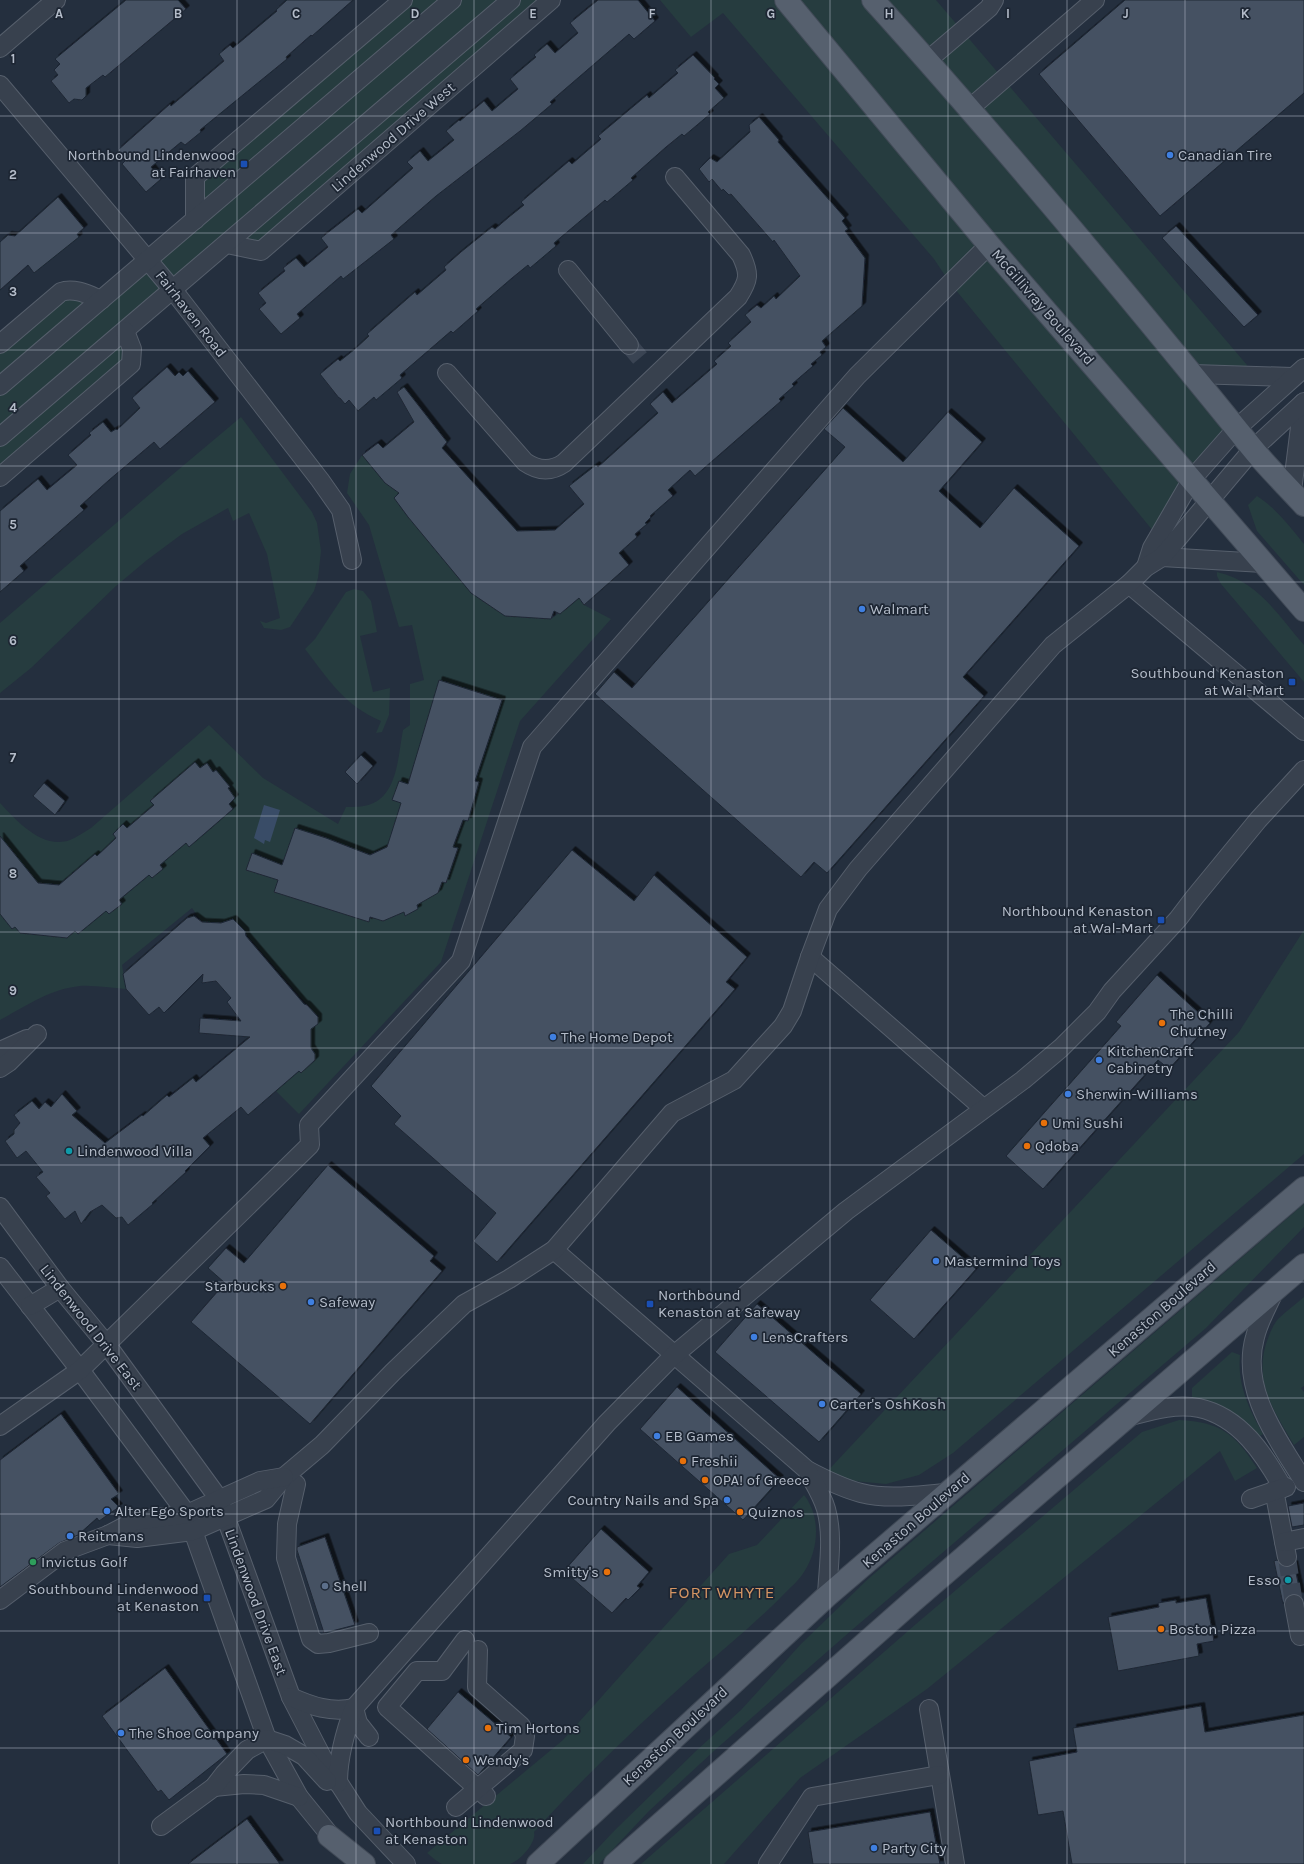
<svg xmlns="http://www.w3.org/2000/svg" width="1304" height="1864" viewBox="0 0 1304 1864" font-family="Karla,sans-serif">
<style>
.green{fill:#263c3f}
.water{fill:#394c67}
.building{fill:#455162;stroke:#1f2835;filter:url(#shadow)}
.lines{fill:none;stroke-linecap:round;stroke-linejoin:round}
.minor-tunnel{stroke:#3a4453;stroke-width:18;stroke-dasharray:18 9;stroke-linecap:butt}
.minor-casing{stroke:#565f6c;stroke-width:20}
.major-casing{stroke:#414a57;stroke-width:24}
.minor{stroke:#38414e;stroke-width:18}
.major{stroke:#56606e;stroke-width:22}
.grid{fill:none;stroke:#b4bcc9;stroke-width:1;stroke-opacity:0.55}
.shop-dot{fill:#3f7fe0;stroke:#1d2633;stroke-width:1.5}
.transit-dot{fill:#1a4fb4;stroke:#1d2633;stroke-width:1.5}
.food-dot{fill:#e8710a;stroke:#1d2633;stroke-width:1.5}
.culture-dot{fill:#0f9aa8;stroke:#1d2633;stroke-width:1.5}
.leisure-dot{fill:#2e9e5b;stroke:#1d2633;stroke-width:1.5}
.service-dot{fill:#5c6f8a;stroke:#1d2633;stroke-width:1.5}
.labels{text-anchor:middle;stroke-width:3.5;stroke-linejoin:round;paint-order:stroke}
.street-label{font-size:15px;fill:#b4bcc9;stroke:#1d2633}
.poi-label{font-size:15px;fill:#b4bcc9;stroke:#1d2633;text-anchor:start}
.quarter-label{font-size:17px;letter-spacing:1px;fill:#d59563;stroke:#1d2633}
.grid-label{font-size:13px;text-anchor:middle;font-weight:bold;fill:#b4bcc9;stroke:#1d2633;stroke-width:3.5;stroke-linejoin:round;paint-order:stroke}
</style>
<defs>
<filter id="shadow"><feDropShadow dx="3.5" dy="-3.5" stdDeviation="0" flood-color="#0009"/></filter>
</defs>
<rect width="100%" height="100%" fill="#242f3e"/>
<g class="green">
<polygon points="403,0 551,0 261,251 227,244 125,331 131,364 0,477 0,344 61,292 101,300 195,220 195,177"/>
<polygon points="660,0 936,0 1247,365 1243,375 1193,374 1237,428 1158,537 950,283 934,259 723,13 691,37"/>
<polygon points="241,417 312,512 317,523 321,551 318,578 314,591 290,627 281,630 264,628 260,621 266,623 280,618 267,554 249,513 233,521 228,508 182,534 147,560 116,586 31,668 0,693 0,623 172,475"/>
<path d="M 362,455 L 385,483 L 399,493 L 394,498 L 471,593 L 505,616 L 551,619 L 579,598 L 584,605 L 611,619 L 520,721 L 441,962 L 299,1114 L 276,1091 L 311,1048 L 311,1029 L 318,1017 L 233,919 L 221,923 L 202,922 L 192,908 L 122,965 L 126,989 C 111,988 94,985 80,986 C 50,989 26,1006 0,1020 L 0,803 C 16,820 42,850 70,840 C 77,837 84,832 91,828 L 209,725 L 263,778 L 338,824 L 346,807 C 354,807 364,807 371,804 C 398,794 398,755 403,730 L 410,725 L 410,684 L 424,680 L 412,625 L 399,627 L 369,525 L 347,493 L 350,474 Z"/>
<path d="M 1257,496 C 1276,508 1290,527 1304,544 L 1304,585 L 1257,531 L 1248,505 Z"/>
<path d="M 1217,572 C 1259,582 1277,614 1304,645 L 1304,682 L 1221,584 L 1217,576 Z"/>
<path d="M 354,589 L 363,591 L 371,601 L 377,632 L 360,636 L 373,692 L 390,688 L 389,715 L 382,732 L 376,733 L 381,721 C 345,706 328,679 305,649 L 315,639 L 346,592 Z"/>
<polygon points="1304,930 1304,1154 953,1453 919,1475 886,1484 821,1478 1239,1032"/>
<polygon points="1304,1204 1304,1227 1206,1328 853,1629 715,1750 648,1812 599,1864 583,1864 615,1830 697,1750 741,1710 801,1644 867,1580"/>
<path d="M 1304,1297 L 1304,1386 L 1301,1388 L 1304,1392 L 1304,1437 L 1294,1445 C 1275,1412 1254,1384 1266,1344 C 1269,1336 1272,1326 1278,1319 C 1286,1311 1296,1304 1304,1297 Z"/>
<path d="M 1232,1352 L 1240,1355 C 1237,1384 1249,1409 1263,1434 L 1260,1436 L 1246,1423 L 1192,1399 L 1192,1388 Z"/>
<path d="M 1179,1420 C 1221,1422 1235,1434 1257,1468 L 1235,1481 L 1220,1451 L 927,1689 L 800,1778 L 724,1864 L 641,1864 L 916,1624 L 1142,1432 Z"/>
<path d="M 804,1495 C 821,1516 819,1550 804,1572 C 800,1579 792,1586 786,1592 C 757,1622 725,1648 694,1675 C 638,1725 584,1777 534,1832 C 537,1842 520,1861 510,1864 C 505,1864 447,1864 442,1864 C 437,1862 431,1856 427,1853 L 563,1740 L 729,1554 L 757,1545 Z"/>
</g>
<polygon class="water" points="264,805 280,810 270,842 265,840 264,844 254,838"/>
<g class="building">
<polygon points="126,0 178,0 186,9 105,77 103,75 86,88 86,96 82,100 74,99 69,103 51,81 58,75 54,70 60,64 55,59"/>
<polygon points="287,0 353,0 312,36 311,35 286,57 287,59 200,130 201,132 185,145 181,142 151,167 161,179 146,192 122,164 127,159 118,150 170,104 171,106 224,61 219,54 230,45 233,48 277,11 276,10"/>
<polygon points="598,0 638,0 655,21 634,39 629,34 550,102 552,104 520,131 436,196 391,235 394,239 343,279 341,276 297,314 300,318 281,334 259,309 266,303 258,293 285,271 283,268 296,258 304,267 328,247 321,238 358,209 362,213 413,168 407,162 420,151 428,161 454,140 446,131 459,120 460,121 484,101 492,111 518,89 510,79 536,57 534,55 547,44 555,53 578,33 570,23"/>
<polygon points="1125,0 1304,0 1304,93 1160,216 1039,74"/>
<polygon points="693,55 715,78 714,79 719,84 715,88 724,98 708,112 710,114 684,136 682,134 666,147 631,178 633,180 607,202 605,200 554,243 556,246 530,268 528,265 512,278 476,309 478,311 453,333 451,331 400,375 402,378 376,400 374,397 358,411 349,400 345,404 340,398 339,398 320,374 338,359 340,361 355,349 369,336 367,334 415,292 417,295 446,270 444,267 461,252 492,227 495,229 509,217 524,205 521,202 569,161 572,164 601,139 598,136 647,95 649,98 664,85 678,73 675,70"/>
<polygon points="759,117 779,140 778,142 845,218 842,221 848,229 845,231 865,258 862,306 822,341 826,347 820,352 822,355 811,364 813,366 792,384 794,386 779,399 781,401 695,476 690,470 668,490 673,496 650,516 651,517 645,523 647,524 635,534 637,537 619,553 629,565 584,605 579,598 560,614 554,611 551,619 505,616 471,593 408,517 394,498 399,493 385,483 362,455 378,443 383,448 414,422 397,392 404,387 447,442 442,448 517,531 555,530 584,504 569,486 596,465 598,467 658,413 650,404 663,392 672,403 717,364 714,361 731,346 728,343 751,322 745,315 757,305 761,308 774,296 776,299 800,276 774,240 773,242 731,194 729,195 723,189 722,191 712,179 709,182 699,169 710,158 717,162 750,132 749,125"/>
<polygon points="58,197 84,228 77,234 79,237 34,273 28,265 0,290 0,242 8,235 15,236"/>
<polygon points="1176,226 1258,315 1244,327 1162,238"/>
<polygon points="167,367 175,376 179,372 183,376 188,371 215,402 160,449 154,442 109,480 80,506 84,510 20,566 24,571 0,592 0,511 38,479 47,490 77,465 68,455 91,435 89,433 103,422 111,432 116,429 117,430 140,408 132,398"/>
<polygon points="843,408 903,462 948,412 982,442 939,491 980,528 1014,488 1079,546 963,677 984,696 827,873 814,862 801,877 595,694 614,672 632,688 845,447 824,429"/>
<polygon points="439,680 502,700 475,781 479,782 468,821 463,820 453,847 458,848 446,883 442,882 438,893 417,905 418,909 405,916 404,912 383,921 370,917 369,922 274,892 278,880 246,870 252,853 282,865 295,828 326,838 370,855 387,847 401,803 392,800 399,781 408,784"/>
<polygon points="361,755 373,766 357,784 345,772"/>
<polygon points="195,762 200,768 207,763 213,772 216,770 230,787 228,788 235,798 229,804 233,809 189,847 186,843 160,865 163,869 152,878 149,875 119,900 122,904 109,914 106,911 78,934 75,931 67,938 20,933 15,927 12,929 0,914 0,836 38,883 59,885 95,854 97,856 116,838 113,834 123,824 127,828 154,805 150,801"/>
<polygon points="44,783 65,801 55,815 33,796"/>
<polygon points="572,850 634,901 654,875 747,957 726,982 735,989 497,1262 473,1241 496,1213 394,1124 401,1116 371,1086"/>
<polygon points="194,916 202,922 221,923 233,919 245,931 246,936 304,1004 307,1005 318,1017 318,1024 311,1029 311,1048 315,1054 315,1060 301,1073 299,1071 248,1115 241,1107 203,1138 210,1146 185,1171 186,1172 152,1203 153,1204 128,1225 122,1217 116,1218 102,1205 90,1212 81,1224 75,1211 65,1219 46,1196 50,1193 36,1177 43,1172 26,1151 17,1158 5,1141 14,1134 14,1130 20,1123 14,1115 32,1101 39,1109 45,1102 51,1107 62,1094 77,1111 72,1115 105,1143 142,1115 143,1116 167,1095 169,1097 193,1078 196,1082 250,1037 199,1033 200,1018 241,1021 227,1002 231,998 216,981 202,983 203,974 164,1013 159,1007 149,1015 126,989 123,974 187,918"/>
<polygon points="1157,975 1210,1023 1169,1069 1158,1060 1043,1189 1006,1156 1121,1026 1116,1022"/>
<polygon points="328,1165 434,1256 430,1261 442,1271 310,1424 191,1322 225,1283 208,1268 226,1248 244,1263"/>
<polygon points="931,1230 976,1269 914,1339 870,1300"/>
<polygon points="757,1304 861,1394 819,1442 715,1352"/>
<polygon points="677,1387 780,1479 743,1520 640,1429"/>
<polygon points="61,1414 119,1494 111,1499 119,1507 99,1521 97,1518 78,1535 59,1543 0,1587 0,1460"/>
<polygon points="1304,1503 1304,1525 1292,1527 1288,1506"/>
<polygon points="601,1529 649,1572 637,1586 640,1588 628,1600 626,1598 612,1613 564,1571"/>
<polygon points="325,1537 355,1625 324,1633 297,1550 297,1547"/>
<polygon points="1277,1560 1284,1567 1289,1567 1294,1564 1301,1596 1292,1594 1287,1596 1283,1604 1274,1561"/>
<polygon points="1206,1598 1214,1641 1197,1644 1199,1656 1118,1671 1108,1617 1159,1607 1158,1603 1176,1600 1176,1603"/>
<polygon points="165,1668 227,1754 169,1800 161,1790 158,1792 102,1716"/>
<polygon points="458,1692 511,1737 478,1775 427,1729"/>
<polygon points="1201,1706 1205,1732 1304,1715 1304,1864 1072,1864 1063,1811 1038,1815 1029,1761 1077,1752 1073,1728"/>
<polygon points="930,1812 940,1864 813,1864 808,1832"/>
<polygon points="247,1819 280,1864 188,1864"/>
</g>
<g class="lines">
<g class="minor-tunnel">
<polyline points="629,345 640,358"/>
<polyline points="1287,1557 1294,1604"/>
</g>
<g class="minor-casing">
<g id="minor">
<polyline points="0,48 56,0"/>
<polyline points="928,60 989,8 994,0"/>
<polyline points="0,85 173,290 320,480 341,510 352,560"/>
<polyline points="969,109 1095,0"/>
<polyline points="195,220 195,177 403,0"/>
<polyline points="227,244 261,251 551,0"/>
<polyline points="568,270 629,345"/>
<path d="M 0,344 L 61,292 C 74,287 89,295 101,300"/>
<path d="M 447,373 L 525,462 C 538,471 551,472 564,463 L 738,297 C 749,280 750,274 741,255 L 675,177"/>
<polyline points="1193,374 1292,377"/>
<polyline points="0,386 452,0"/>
<polyline points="0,437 511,0"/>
<polyline points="0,477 131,364 132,349 125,331"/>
<polyline points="1292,491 1303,403"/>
<polyline points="1162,557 1263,563"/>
<polyline points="1146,567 1152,548 1192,479 1237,428 1304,368"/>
<polyline points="1129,584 1304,731"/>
<polyline points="810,957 983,1108"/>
<polyline points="0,1051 27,1039"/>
<polyline points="0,1068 9,1062 37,1034"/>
<polyline points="0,1207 60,1288 107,1345 219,1499 291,1697 322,1757 358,1813 406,1864"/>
<path d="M 554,1250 L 807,1470 C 824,1479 842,1488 861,1493 C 889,1500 918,1495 947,1493"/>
<polyline points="0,1267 80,1370 187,1514 267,1739 299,1797 338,1845"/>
<path d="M 1274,1292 C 1267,1307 1259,1321 1255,1337 C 1240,1390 1278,1439 1304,1482"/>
<polyline points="30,1306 60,1288"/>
<path d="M 1127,1417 C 1150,1411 1175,1403 1199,1408 C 1240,1417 1264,1454 1283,1488"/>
<polyline points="0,1426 80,1370 310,1145 309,1125 461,961 532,747 857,376 989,245"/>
<path d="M 807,1470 C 814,1483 822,1495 826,1509 C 834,1537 828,1568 827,1596"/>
<polyline points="296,1484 287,1524 286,1558 311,1639 318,1644 329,1643 369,1633"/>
<polyline points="1274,1490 1287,1557"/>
<polyline points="1251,1499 1286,1487"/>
<polyline points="108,1535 137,1538 193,1531 266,1499 284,1477 322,1445 393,1372 464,1304 509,1279 554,1250 672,1113 734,1080 783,1026 792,1011 810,957 828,909 858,869 1053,645 1129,584 1146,567 1162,557 1253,449 1304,402"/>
<polyline points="1284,1542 1304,1538"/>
<polyline points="0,1600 65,1551 108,1535 135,1521 187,1514 260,1481 284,1477"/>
<polyline points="1294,1604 1300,1636"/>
<polyline points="465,1640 442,1671 417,1671 387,1707 486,1796"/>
<path d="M 291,1697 C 311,1706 331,1713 354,1708"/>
<polyline points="354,1708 358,1723 369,1737"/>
<polyline points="929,1709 955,1864"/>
<path d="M 338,1783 C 338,1757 345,1732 354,1708 L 607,1423 L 673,1356 L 846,1211 L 1023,1080 L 1061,1048 L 1097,1012 L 1112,991 L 1178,919 L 1194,898 L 1258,820 L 1304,770"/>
<polyline points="214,1787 244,1784 264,1785 299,1797"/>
<polyline points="456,1807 523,1750 525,1736 521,1726 477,1687 478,1650"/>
<polyline points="161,1826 214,1787 224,1774 247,1750 267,1739 285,1745 304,1756 327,1781"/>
<polyline points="768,1864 812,1797 939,1775"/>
</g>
</g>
<g class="major-casing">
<g id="major">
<polyline points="786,0 989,245 1304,610"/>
<path d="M 873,0 C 1004,145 1129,296 1252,448 C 1268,468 1287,486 1304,505"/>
<polyline points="329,1836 364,1864"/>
<polyline points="538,1864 827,1596 1304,1188"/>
<polyline points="615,1864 913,1601 1304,1265"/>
</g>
</g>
<use href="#minor" class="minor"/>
<use href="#major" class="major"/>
</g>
<path class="grid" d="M 119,0 L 119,1864M 237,0 L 237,1864M 356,0 L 356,1864M 474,0 L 474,1864M 593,0 L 593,1864M 711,0 L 711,1864M 830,0 L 830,1864M 948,0 L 948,1864M 1067,0 L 1067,1864M 1185,0 L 1185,1864M 0,116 L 1304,116M 0,233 L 1304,233M 0,350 L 1304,350M 0,466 L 1304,466M 0,582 L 1304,582M 0,699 L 1304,699M 0,816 L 1304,816M 0,932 L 1304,932M 0,1048 L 1304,1048M 0,1165 L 1304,1165M 0,1282 L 1304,1282M 0,1398 L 1304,1398M 0,1514 L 1304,1514M 0,1631 L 1304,1631M 0,1748 L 1304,1748"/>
<g class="shop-dot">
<circle cx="1170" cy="155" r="4"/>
<circle cx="862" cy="609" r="4"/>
<circle cx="553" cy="1037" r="4"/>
<circle cx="1099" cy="1060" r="4"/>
<circle cx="1068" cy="1094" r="4"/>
<circle cx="936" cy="1261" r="4"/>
<circle cx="311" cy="1302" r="4"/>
<circle cx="754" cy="1337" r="4"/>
<circle cx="822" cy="1404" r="4"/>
<circle cx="657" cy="1436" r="4"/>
<circle cx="727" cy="1500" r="4"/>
<circle cx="107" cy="1511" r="4"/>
<circle cx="70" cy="1536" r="4"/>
<circle cx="121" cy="1733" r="4"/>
<circle cx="874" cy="1848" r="4"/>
</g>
<g class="transit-dot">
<rect x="240" y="160" width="8" height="8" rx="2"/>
<rect x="1288" y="678" width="8" height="8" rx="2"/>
<rect x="1157" y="916" width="8" height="8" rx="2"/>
<rect x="646" y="1300" width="8" height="8" rx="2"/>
<rect x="203" y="1594" width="8" height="8" rx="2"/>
<rect x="373" y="1827" width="8" height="8" rx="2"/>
</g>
<g class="food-dot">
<circle cx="1162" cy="1023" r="4"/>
<circle cx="1044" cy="1123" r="4"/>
<circle cx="1027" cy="1146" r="4"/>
<circle cx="283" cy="1286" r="4"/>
<circle cx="683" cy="1461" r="4"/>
<circle cx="705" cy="1480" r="4"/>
<circle cx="740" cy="1512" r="4"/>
<circle cx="607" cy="1572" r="4"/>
<circle cx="1161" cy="1629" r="4"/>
<circle cx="488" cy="1728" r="4"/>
<circle cx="466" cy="1760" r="4"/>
</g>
<g class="culture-dot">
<circle cx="69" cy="1151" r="4"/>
<circle cx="1288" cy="1580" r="4"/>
</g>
<circle class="leisure-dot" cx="33" cy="1562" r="4"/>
<circle class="service-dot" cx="325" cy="1586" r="4"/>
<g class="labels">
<g class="street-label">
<text transform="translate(393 137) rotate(-41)" y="5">Lindenwood Drive West</text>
<text transform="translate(1043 307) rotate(49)" y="5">McGillivray Boulevard</text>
<text transform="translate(191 314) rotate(52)" y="5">Fairhaven Road</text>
<text transform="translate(1162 1309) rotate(-41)" y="5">Kenaston Boulevard</text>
<text transform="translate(91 1327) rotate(52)" y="5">Lindenwood Drive East</text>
<text transform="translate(916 1520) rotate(-41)" y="5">Kenaston Boulevard</text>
<text transform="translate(256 1602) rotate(70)" y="5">Lindenwood Drive East</text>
<text transform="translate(675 1736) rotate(-43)" y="5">Kenaston Boulevard</text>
</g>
<g class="poi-label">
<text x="236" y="160" text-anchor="end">Northbound Lindenwood<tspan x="236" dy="17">at Fairhaven</tspan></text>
<text x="1178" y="160">Canadian Tire</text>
<text x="870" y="614">Walmart</text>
<text x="1284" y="678" text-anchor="end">Southbound Kenaston<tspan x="1284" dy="17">at Wal-Mart</tspan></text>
<text x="1153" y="916" text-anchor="end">Northbound Kenaston<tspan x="1153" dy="17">at Wal-Mart</tspan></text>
<text x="1170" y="1019">The Chilli<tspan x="1170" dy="17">Chutney</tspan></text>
<text x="561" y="1042">The Home Depot</text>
<text x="1107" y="1056">KitchenCraft<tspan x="1107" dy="17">Cabinetry</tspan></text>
<text x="1076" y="1099">Sherwin-Williams</text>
<text x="1052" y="1128">Umi Sushi</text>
<text x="1035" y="1151">Qdoba</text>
<text x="77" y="1156">Lindenwood Villa</text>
<text x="944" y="1266">Mastermind Toys</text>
<text x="275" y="1291" text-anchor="end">Starbucks</text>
<text x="658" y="1300">Northbound<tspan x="658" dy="17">Kenaston at Safeway</tspan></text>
<text x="319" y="1307">Safeway</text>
<text x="762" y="1342">LensCrafters</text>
<text x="830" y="1409">Carter's OshKosh</text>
<text x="665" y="1441">EB Games</text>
<text x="691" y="1466">Freshii</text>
<text x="713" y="1485">OPA! of Greece</text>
<text x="719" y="1505" text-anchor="end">Country Nails and Spa</text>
<text x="115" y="1516">Alter Ego Sports</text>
<text x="748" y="1517">Quiznos</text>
<text x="78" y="1541">Reitmans</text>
<text x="41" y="1567">Invictus Golf</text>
<text x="599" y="1577" text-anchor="end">Smitty's</text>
<text x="1280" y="1585" text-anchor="end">Esso</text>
<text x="333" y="1591">Shell</text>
<text x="199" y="1594" text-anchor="end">Southbound Lindenwood<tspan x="199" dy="17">at Kenaston</tspan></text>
<text x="1169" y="1634">Boston Pizza</text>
<text x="496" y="1733">Tim Hortons</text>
<text x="129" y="1738">The Shoe Company</text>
<text x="474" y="1765">Wendy's</text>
<text x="385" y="1827">Northbound Lindenwood<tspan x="385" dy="17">at Kenaston</tspan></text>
<text x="882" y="1853">Party City</text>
</g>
<g class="quarter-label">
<text x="722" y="1598">FORT WHYTE</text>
</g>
</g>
<g class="grid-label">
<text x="59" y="18">A</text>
<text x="178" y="18">B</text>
<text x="296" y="18">C</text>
<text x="415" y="18">D</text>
<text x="533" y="18">E</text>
<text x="652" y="18">F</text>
<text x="771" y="18">G</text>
<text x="889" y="18">H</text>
<text x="1008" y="18">I</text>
<text x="1126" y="18">J</text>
<text x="1245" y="18">K</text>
<text x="13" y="63">1</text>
<text x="13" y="179">2</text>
<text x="13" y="296">3</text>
<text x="13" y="412">4</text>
<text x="13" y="529">5</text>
<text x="13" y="645">6</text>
<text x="13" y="762">7</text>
<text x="13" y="878">8</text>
<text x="13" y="995">9</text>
</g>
</svg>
